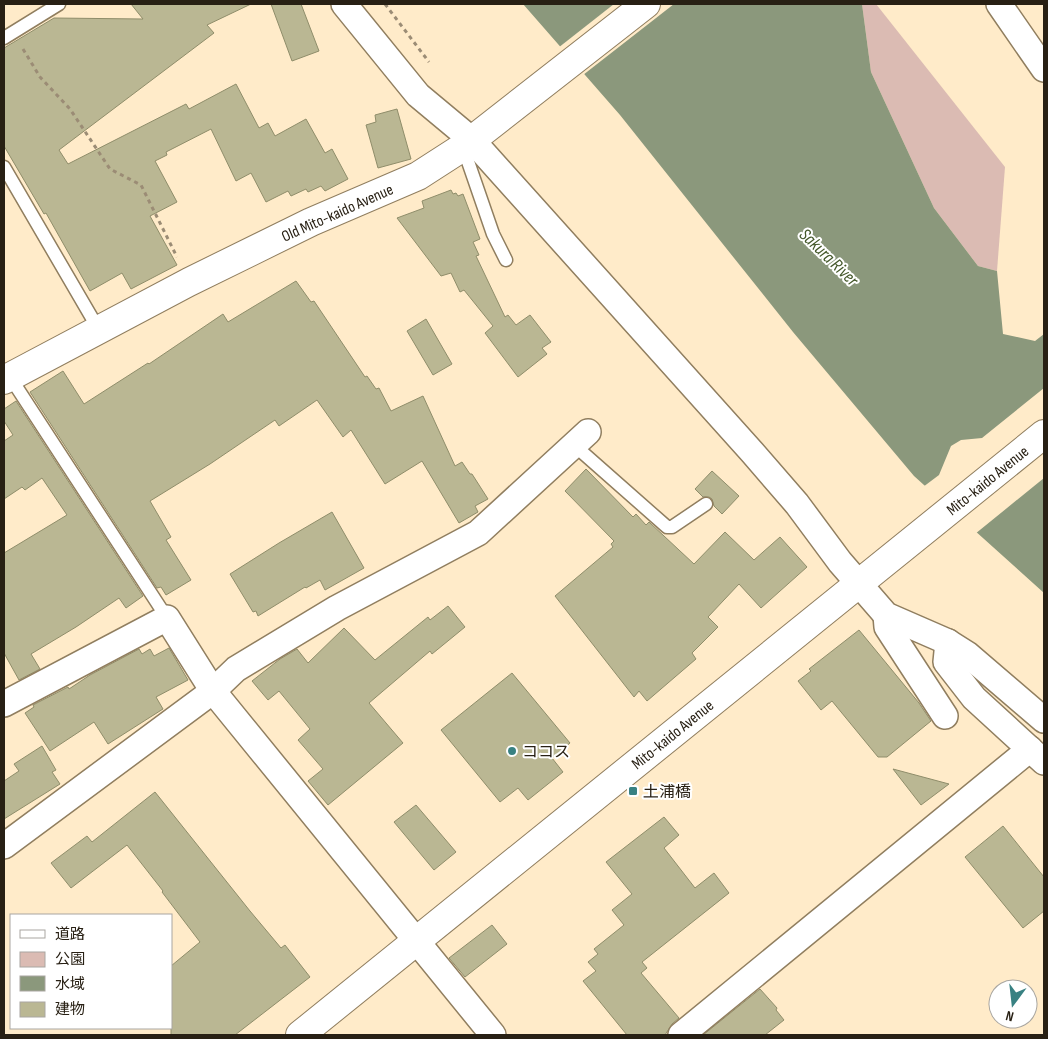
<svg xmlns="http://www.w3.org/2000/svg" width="1048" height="1039" viewBox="0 0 1048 1039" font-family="'Sofia Sans Condensed','Noto Sans JP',sans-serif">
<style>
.green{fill:#dbbbb3}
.water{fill:#8b987c}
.pier{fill:#ffebc9}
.building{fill:#bab793;stroke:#8f8d6a}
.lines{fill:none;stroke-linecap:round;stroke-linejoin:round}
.service-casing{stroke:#907e5f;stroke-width:15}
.minor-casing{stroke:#907e5f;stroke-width:28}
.tertiary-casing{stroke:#907e5f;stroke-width:30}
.trunk-casing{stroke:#907e5f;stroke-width:30}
.path{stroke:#9b8c75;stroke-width:3;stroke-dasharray:4 4;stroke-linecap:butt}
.service{stroke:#fff;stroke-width:12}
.minor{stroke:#fff;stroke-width:25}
.tertiary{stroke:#fff;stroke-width:28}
.trunk{stroke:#fff;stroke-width:28}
.poi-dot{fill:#388182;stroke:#fff;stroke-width:2}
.labels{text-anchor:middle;stroke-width:4;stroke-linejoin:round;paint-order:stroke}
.street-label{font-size:16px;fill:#282014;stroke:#fff}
.poi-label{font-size:16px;fill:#282014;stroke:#fff;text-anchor:start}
.water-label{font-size:18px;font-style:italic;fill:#44582a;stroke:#fff}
</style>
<rect width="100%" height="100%" fill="#ffebc9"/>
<polygon class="green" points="862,4 876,4 1005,167 997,271 978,266 934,208 871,72"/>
<polygon class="water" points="523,4 862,4 871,72 934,208 978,266 997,271 1003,334 1035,341 1044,334 1044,593 914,476 793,332 620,115"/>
<g class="pier">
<polygon points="614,4 674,4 583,75 558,48"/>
<polygon points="1044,388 1044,478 975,534 923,487 939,475 951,446 961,440 982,438"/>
</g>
<g class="building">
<polygon points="131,4 251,4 207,25 214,33 59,150 68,164 186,104 189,109 236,84 259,128 268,123 275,136 306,119 325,153 332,149 348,179 325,191 321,186 308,192 306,189 291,196 288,191 266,202 251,173 236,181 211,129 166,152 167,155 155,161 177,202 150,216 177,265 131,289 122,273 90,291 46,213 44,214 4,146 4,48 54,18 143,19"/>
<polygon points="271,4 301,4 319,51 292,61"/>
<polygon points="397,109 411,159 378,168 366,125 376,122 375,115"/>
<polygon points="451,190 453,194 456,193 458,196 463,194 480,239 473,242 479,255 476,256 505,317 508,315 516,325 530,315 551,342 542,348 547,354 518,377 485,333 493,326 464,290 460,292 451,273 441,276 397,218 424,208 422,201"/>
<polygon points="296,281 311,302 314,301 365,377 367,376 376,389 379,388 391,411 423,396 455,466 462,462 470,474 472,474 488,499 475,506 478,512 459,523 422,461 385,484 351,430 343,437 317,400 279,426 275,420 210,464 150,501 171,537 166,540 191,580 166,595 161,587 157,588 30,392 63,371 84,404 148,363 149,364 223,314 228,322"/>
<polygon points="426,319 452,364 433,375 407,331"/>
<polygon points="16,401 143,596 126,608 119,598 76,627 31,654 40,669 19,680 4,653 4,553 67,515 42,478 25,490 22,487 4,499 4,441 13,435 4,421 4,409"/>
<polygon points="586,469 633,517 636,514 646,525 649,522 694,564 725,532 754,560 780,537 807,567 761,608 739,584 708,617 718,627 692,653 696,659 647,701 639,691 634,697 555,596 613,547 611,544 614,541 565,491"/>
<polygon points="712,471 739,496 722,514 714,506 712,499 709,497 703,497 695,489"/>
<polygon points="332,512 364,568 325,590 320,580 306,588 305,587 258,616 256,611 253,612 230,574 279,543"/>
<polygon points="448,606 465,627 432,654 430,651 369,703 403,743 328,805 308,781 323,769 298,740 310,729 279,691 268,700 252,681 280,659 297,649 308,663 344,628 375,660 428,617 430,620"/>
<polygon points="859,630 919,703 931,721 887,757 878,757 832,701 821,710 798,681 811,671 809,669"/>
<polygon points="169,648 188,680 156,697 163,709 108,744 94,722 50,751 25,713 34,707 33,705 68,687 69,689 90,675 139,649 142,654 150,649 154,656"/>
<polygon points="512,673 570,743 552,758 563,772 528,800 518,788 500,802 441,730"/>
<polygon points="42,746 56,770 52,772 60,784 4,819 4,781 19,771 14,764"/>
<polygon points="893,769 949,784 921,805"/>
<polygon points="155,792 250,911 281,948 285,945 310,977 235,1035 171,1035 171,966 200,942 162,892 163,891 127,845 71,888 51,863 87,836 92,842"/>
<polygon points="416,805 456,852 434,870 394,822"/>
<polygon points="664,817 679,835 664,848 695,888 714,873 729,893 642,962 647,968 641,973 679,1018 672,1024 665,1035 627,1035 583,981 596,971 588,962 598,954 594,949 624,925 612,910 632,894 606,862"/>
<polygon points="1003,826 1044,877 1044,911 1023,928 965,857"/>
<polygon points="492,925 507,944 465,977 449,958"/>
<polygon points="760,989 777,1008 776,1010 784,1020 765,1035 703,1035"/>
</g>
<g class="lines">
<g class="service-casing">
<g id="service">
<polyline points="4,38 59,4"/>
<polyline points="463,147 493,234 506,260"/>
<polyline points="4,167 99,330"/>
<polyline points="10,377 167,618"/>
<polyline points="574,445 667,527 672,527 706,504"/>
</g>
</g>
<g class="minor-casing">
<g id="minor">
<polyline points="344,4 418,95 472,140 752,452 797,504 840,562 886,615 948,642 967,654 1044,720"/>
<polyline points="999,4 1044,69"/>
<polyline points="886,615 887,627 945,716"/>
<polyline points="948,642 946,662 974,698 1044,762"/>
<polyline points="4,704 167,618 213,691 493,1035"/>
<polyline points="4,846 213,691 236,669 337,608 478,533 588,432"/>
<polyline points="681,1035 1030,749"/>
</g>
</g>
<g class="tertiary-casing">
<polyline id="tertiary" points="4,380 189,282 311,222 418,176 463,147 646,4"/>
</g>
<g class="trunk-casing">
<polyline id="trunk" points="300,1035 1044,434"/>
</g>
<g class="path">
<polyline points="385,4 429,62"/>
<polyline points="23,49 40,77 70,109 110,169 141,185 177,257"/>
</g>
<use href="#service" class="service"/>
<use href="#minor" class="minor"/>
<use href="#tertiary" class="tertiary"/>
<use href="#trunk" class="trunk"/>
</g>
<g class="poi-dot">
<circle cx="512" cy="751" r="5"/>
<rect x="628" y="786" width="10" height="10" rx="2.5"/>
</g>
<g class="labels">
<g class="street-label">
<text transform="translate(337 212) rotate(-24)" y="6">Old Mito-kaido Avenue</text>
<text transform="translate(987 480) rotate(-39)" y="6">Mito-kaido Avenue</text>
<text transform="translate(672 734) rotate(-39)" y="6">Mito-kaido Avenue</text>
</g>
<g class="poi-label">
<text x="522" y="757">ココス</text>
<text x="643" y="797">土浦橋</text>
</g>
<g class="water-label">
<text transform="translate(829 257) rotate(44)" y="6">Sakura River</text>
</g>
</g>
<rect width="1048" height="1039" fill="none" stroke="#282014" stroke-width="10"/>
<rect x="10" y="914" width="162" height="115" fill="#ffffff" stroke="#a9a6a1"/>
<rect x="20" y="930" width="25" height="8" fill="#ffffff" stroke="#a9a6a1"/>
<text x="55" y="939" font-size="15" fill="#282014">道路</text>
<rect x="20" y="952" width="25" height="15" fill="#dbbbb3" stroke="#a9a6a1"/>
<text x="55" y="964" font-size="15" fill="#282014">公園</text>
<rect x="20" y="976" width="25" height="15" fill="#8b987c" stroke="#a9a6a1"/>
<text x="55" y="989" font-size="15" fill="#282014">水域</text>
<rect x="20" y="1002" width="25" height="15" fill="#bab793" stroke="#a9a6a1"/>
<text x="55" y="1014" font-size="15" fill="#282014">建物</text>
<g transform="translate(1013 1004) rotate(195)"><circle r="24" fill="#ffffff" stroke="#a9a6a1"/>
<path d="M0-4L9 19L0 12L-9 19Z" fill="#388182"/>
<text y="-8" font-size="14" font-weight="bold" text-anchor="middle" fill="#282014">N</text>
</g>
</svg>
